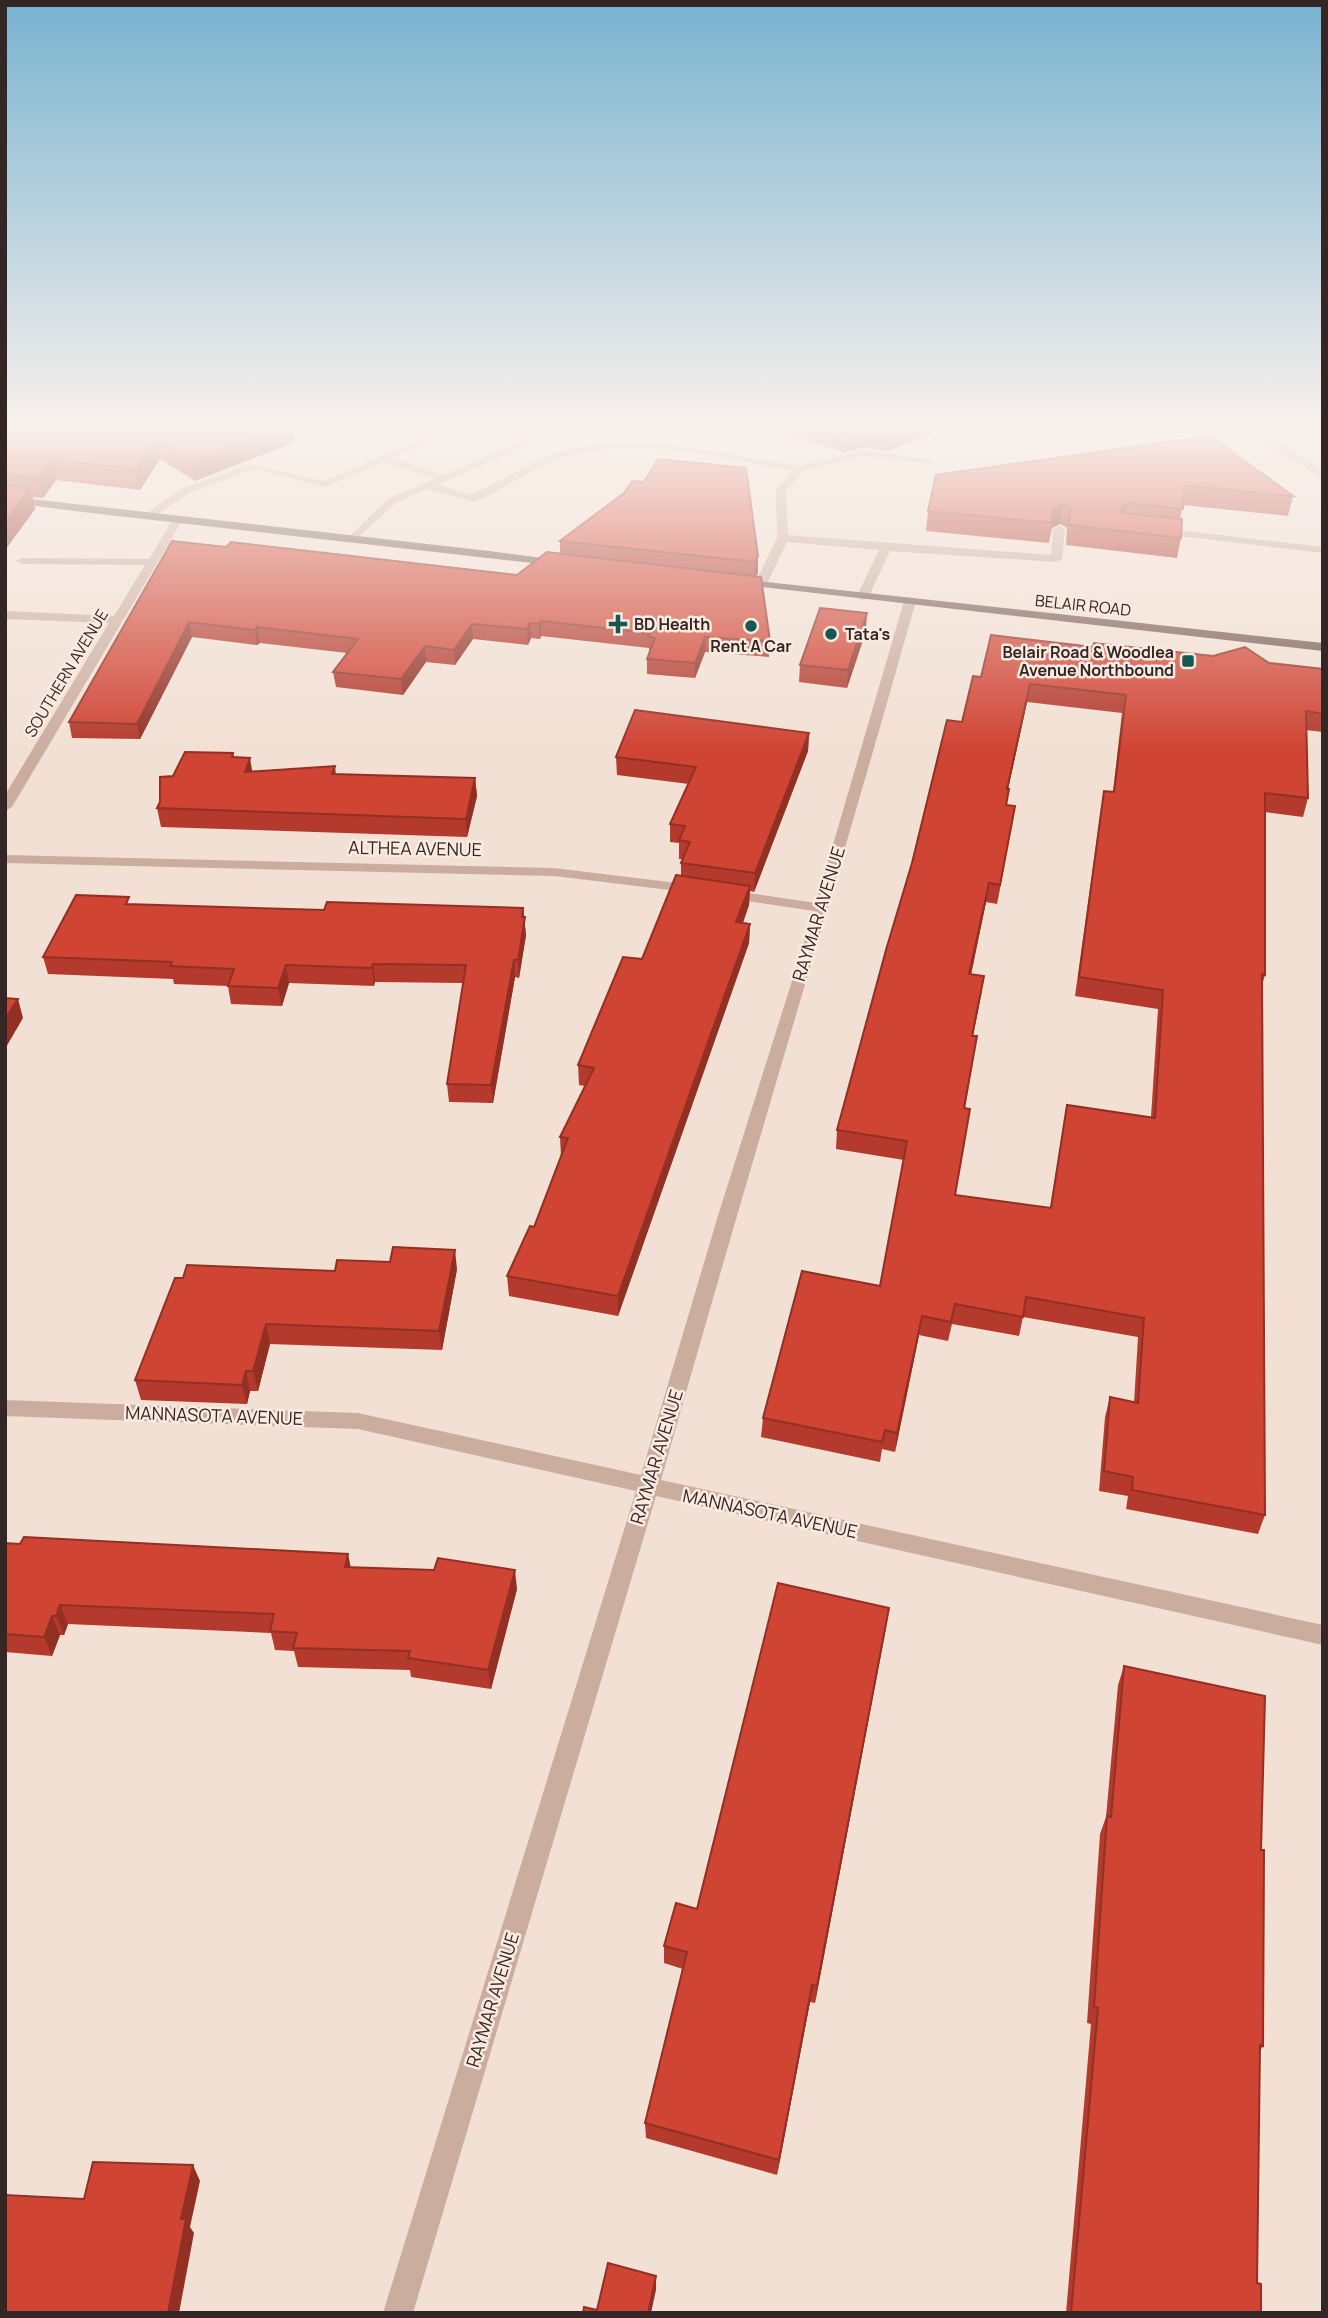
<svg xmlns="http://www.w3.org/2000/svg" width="1328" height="2318" viewBox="0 0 1328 2318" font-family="Manrope,sans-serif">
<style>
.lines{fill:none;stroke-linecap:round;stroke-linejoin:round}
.minor{fill:#cbada0;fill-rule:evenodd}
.major{fill:#775a53;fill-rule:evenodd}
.wall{fill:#b33a2d;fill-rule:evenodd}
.shaded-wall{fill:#923024}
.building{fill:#d04434;stroke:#923024;stroke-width:2;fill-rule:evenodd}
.poi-dot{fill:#175853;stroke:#faeae0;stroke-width:2.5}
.labels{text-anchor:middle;stroke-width:5;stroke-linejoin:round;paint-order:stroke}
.far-street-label{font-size:16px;fill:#342624;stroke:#faeae0}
.far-poi-label{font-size:16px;font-weight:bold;fill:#342624;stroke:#faeae0;text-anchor:start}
.street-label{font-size:18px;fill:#342624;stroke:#faeae0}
</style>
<rect width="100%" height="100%" fill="#f2e0d4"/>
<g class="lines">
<g class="minor">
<path d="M 450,427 L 460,428 L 392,458 L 443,475 L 556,427 L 568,427 L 437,485 L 472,495 L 545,456 L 586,446 L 616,443 L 680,446 L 800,466 L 864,450 L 927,459 L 932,462 L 931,464 L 864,456 L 804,471 L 786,490 L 788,535 L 1051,555 L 1053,529 L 1059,526 L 1065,529 L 1062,559 L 1056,562 L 890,551 L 869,596 L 863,600 L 857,596 L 879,550 L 787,542 L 767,584 L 757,586 L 755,584 L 777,538 L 776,490 L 793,471 C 719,457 632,434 559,459 C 528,469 503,492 473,502 L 427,489 L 397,502 L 354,541 L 348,538 L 350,536 L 389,498 L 434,479 L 384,462 L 325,487 L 254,469 L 189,493 L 150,519 L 141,517 L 181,489 L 249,464 L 324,481 Z"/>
<polygon points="1246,427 1256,427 1323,471 1323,479 1256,437"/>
<polygon points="1275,427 1323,428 1323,434 1280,430"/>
<polygon points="177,518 182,521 12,807 5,811 5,795 109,623 5,619 5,611 114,616 145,565 22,564 16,561 22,558 149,559 173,519"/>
<polygon points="1159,528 1323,547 1323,553 1155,533 1155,529"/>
<path d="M 910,597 L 916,601 C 833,895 744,1186 661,1480 L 1323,1625 L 1323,1645 L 656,1496 L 413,2313 L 383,2313 L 636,1491 L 358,1429 L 5,1416 L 5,1400 L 358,1413 L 641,1475 L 717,1219 L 814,911 L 728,898 L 721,894 L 728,890 L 816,903 L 904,601 Z"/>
<polygon points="5,855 554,868 694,885 701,889 694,893 554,876 5,863"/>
</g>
<g class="major">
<polygon points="5,496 489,551 558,560 564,563 558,566 74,511 5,502"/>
<polygon points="739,579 1323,643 1323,651 735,584 735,580"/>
</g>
</g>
<g class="wall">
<polygon points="5,427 295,442 195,481 160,459 140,490 56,480 43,498 33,497 35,509 5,550"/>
<polygon points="765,427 947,427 888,451 864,447 844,452"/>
<polygon points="1210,436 1293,496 1288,516 1183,505 1180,519 1181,538 1177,558 1066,545 1067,528 1060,524 1052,528 1049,543 926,531 928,511"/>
<polygon points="560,541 758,556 758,573 756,576 770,641 769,657 705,652 695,678 647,674 647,659 649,653 649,648 541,636 540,639 531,638 528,645 473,639 455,665 426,662 403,695 336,687 333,672 347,653 260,643 257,645 192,637 140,739 72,738 69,722 226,547 517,575 560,554"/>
<polygon points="866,631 847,688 799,682 800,665"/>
<path d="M 1094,643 L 1323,669 L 1323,732 L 1306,730 L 1308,798 L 1303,817 L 1265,812 L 1265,975 L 1262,985 L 1265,1515 L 1258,1534 L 1126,1509 L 1128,1496 L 1099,1491 L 1105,1417 L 1110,1397 L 1134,1403 L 1138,1337 L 1023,1317 L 1019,1336 L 952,1324 L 948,1341 L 919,1335 L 895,1452 L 882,1449 L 880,1462 L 761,1437 L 763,1418 L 880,1286 L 904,1160 L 836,1149 L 837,1130 L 962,722 L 981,677 L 1093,647 ZM 1027,702 L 1122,713 L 1113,792 L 1104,791 L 1101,809 L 1075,996 L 1158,1009 L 1151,1117 L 1067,1105 L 1050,1208 L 955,1195 L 965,1108 L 974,1055 L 973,1036 L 981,995 L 971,975 L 986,902 L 997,904 L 1015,806 L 1007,805 L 1008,789 Z"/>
<polygon points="809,733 808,751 754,892 750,891 749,905 743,923 750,924 749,943 618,1316 509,1296 507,1276 534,1227 561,1156 560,1137 585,1086 579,1085 578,1065 642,959 681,876 681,863 683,859 679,859 679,843 670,842 670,824 689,784 617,775 616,757"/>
<polygon points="233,753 234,757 253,771 335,766 336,774 475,778 477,796 467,837 161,827 157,808 173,776"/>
<polygon points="130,904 324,910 523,908 526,935 519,978 515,977 493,1103 449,1102 447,1084 463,983 375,982 374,986 289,983 282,1006 231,1004 228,986 174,984 173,979 48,974 43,957"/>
<polygon points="457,1269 442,1350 270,1344 258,1391 250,1391 247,1404 141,1400 135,1380 183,1278 335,1271"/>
<polygon points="5,1543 351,1567 517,1589 491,1689 411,1677 410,1670 298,1667 294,1651 275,1650 271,1633 68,1624 64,1635 60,1635 52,1656 5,1652"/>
<polygon points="886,1627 815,2003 810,2002 777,2175 646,2138 645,2123 683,1969 664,1963 664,1946 697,1909"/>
<polygon points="1124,1666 1261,1850 1263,2046 1260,2051 1257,2283 1261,2313 1066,2313 1091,2024 1087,2023 1100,1834 1106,1817 1118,1685"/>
</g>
<g class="shaded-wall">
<polygon points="9,427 73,427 5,449 5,428"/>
<polygon points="281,427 293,427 295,442 195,481 192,461"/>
<polygon points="921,427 947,427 888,451 889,440"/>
<polygon points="1113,427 1124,427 1111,433"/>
<polygon points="865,436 864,447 844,452 845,441"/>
<polygon points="156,439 160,459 140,490 136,469"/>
<polygon points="52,460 56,480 43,498 38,478"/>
<polygon points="30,488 35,509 5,550 5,522"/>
<polygon points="1128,503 1124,522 1119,508"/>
<polygon points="1063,504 1060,524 1052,528 1053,509"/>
<polygon points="758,556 758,573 754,579 755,562"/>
<polygon points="867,613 866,631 847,688 848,670"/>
<polygon points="541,621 541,636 540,639 539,624"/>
<polygon points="189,622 192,637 140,739 137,724"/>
<polygon points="530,623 531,638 528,645 527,629"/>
<polygon points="472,624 473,639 455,665 454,650"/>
<polygon points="257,627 260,643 257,645 255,630"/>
<polygon points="705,637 705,652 695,678 695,663"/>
<polygon points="425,646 426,662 403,695 401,679"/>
<polygon points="1030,684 1027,702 1004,807 1007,789"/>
<polygon points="809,733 808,751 754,892 755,873"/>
<polygon points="250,758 253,776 245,772"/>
<polygon points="475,778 477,796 467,837 466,819"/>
<polygon points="1015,806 1012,824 997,904 1000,885"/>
<polygon points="989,883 986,902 967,993 969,974"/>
<polygon points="750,886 749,905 736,941 736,922"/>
<polygon points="523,908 526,935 519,978 518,960"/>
<polygon points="750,924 749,943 618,1316 618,1296"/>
<polygon points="514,960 515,977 493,1103 491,1085"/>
<polygon points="373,964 375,982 374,986 372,968"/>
<polygon points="286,965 289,983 282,1006 278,988"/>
<polygon points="984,976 981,995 969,1055 972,1036"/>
<polygon points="18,999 23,1018 5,1049 5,1019"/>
<polygon points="455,1250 457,1269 442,1350 439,1331"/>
<polygon points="922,1316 919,1335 895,1452 897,1433"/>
<polygon points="266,1324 270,1344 258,1391 253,1371"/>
<polygon points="246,1371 250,1391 247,1404 242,1385"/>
<polygon points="348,1554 352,1573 345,1567"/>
<polygon points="515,1570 517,1589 491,1689 488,1670"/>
<polygon points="60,1605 68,1624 64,1635 56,1616"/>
<polygon points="889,1608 886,1627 815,2003 817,1986"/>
<polygon points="52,1616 60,1635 52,1656 44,1637"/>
<polygon points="812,1985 810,2002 777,2175 779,2160"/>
<polygon points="193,2165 200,2181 190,2227 194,2233 179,2313 168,2313 181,2219"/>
<polygon points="656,2276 656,2290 651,2313 648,2313"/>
</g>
<g class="building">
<polygon points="42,427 281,427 192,461 156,439 136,469 52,460 38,478 5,474 5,440"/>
<polygon points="800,427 921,427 889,440 865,436 845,441"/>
<polygon points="1210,436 1293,496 1184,485 1183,509 1128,503 1119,508 1123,513 1182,519 1181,538 1069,525 1070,508 1063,504 1053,509 1052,523 928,511 936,475"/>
<polygon points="658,459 746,468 758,556 755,562 560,541 624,493 632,481 644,482"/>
<polygon points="5,485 30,488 5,522"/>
<polygon points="172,541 226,547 231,542 517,575 547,552 761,577 770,641 705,637 695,663 647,659 655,638 649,637 650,633 541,621 539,624 530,623 527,629 472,624 454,650 425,646 401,679 333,672 358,639 257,627 255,630 189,622 137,724 69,722"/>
<polygon points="820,608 867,613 848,670 800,665"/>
<path d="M 991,635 L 1093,647 L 1094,643 L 1213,656 L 1245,647 L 1269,663 L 1323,669 L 1323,714 L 1306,711 L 1308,798 L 1265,793 L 1265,975 L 1262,974 L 1265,1515 L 1132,1490 L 1133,1477 L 1104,1471 L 1110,1397 L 1138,1403 L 1144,1318 L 1026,1297 L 1023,1317 L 955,1304 L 951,1322 L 922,1316 L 897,1433 L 885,1430 L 882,1442 L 763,1418 L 802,1271 L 880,1286 L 907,1141 L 837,1130 L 886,950 L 912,863 L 947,720 L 962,722 L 973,676 L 981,677 ZM 1030,684 L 1126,695 L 1114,792 L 1104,791 L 1079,977 L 1163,990 L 1155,1118 L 1067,1105 L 1051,1208 L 955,1195 L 970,1109 L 964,1108 L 977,1036 L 972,1036 L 984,976 L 969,974 L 989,883 L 1000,885 L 1015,806 L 1006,805 L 1009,789 L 1007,789 Z"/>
<polygon points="635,710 809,733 755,873 681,863 690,842 679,840 685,826 670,824 696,767 616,757"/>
<polygon points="185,752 233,753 232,757 250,758 245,772 335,766 332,774 475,778 466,819 157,808 160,802 160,777 173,776"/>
<polygon points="676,875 750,886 736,922 750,924 618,1296 507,1276 530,1226 534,1227 568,1138 560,1137 594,1068 578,1065 623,957 642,959"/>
<polygon points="76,895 129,897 126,904 324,910 327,902 523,908 522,917 525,917 518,960 514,960 491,1085 447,1084 466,965 373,964 372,968 286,965 278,988 228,986 234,969 170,966 172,962 43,957"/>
<polygon points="5,998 18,999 5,1019"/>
<polygon points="393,1247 455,1250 439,1331 266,1324 253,1371 246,1371 242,1385 135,1380 175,1278 183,1278 187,1265 335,1271 337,1260 390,1262"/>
<polygon points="24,1537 348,1554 345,1567 434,1570 438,1558 515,1570 488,1670 408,1658 410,1651 293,1648 297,1633 270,1631 274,1614 60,1605 56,1616 52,1616 44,1637 5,1634 5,1543 20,1544"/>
<polygon points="778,1583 889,1608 817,1986 812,1985 779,2160 645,2123 687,1952 664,1946 676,1903 697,1909"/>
<polygon points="1124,1666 1265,1696 1261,1850 1264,1850 1263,2046 1260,2045 1257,2283 1261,2284 1261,2313 1071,2313 1098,2008 1094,2007 1107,1816 1111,1817"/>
<polygon points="93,2162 193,2165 181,2219 186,2219 168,2313 5,2313 5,2195 84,2199"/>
<polygon points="608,2263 656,2276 648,2313 583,2313 584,2307 597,2310"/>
</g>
<linearGradient id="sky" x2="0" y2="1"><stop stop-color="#78b3d0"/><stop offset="0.57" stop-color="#f9f1ec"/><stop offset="1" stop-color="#f9f1ec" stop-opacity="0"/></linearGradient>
<rect width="1328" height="751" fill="url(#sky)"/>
<g class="poi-dot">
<path d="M614.5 613.5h7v7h7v7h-7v7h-7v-7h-7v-7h7z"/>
<circle cx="751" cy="626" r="7"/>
<circle cx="831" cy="634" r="7"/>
<rect x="1181" y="654" width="14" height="14" rx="3.5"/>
</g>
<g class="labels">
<g class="far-street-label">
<text transform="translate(1083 605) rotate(6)" y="6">BELAIR ROAD</text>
<text transform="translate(66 673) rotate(-59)" y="6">SOUTHERN AVENUE</text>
</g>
<g class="far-poi-label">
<text x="634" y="630">BD Health</text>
<text x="845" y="640">Tata's</text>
<text x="751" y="652" text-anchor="middle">Rent A Car</text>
<text x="1174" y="658" text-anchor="end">Belair Road &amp; Woodlea<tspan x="1174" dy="18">Avenue Northbound</tspan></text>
</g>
<g class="street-label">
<text transform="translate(415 849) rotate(1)" y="6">ALTHEA AVENUE</text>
<text transform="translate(819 914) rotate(-73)" y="6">RAYMAR AVENUE</text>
<text transform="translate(214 1416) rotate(2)" y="6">MANNASOTA AVENUE</text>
<text transform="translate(657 1457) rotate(-73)" y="6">RAYMAR AVENUE</text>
<text transform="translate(770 1514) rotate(12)" y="6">MANNASOTA AVENUE</text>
<text transform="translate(493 2000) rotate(-73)" y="6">RAYMAR AVENUE</text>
</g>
</g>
<rect width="1328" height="2318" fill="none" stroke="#342624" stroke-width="14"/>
</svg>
